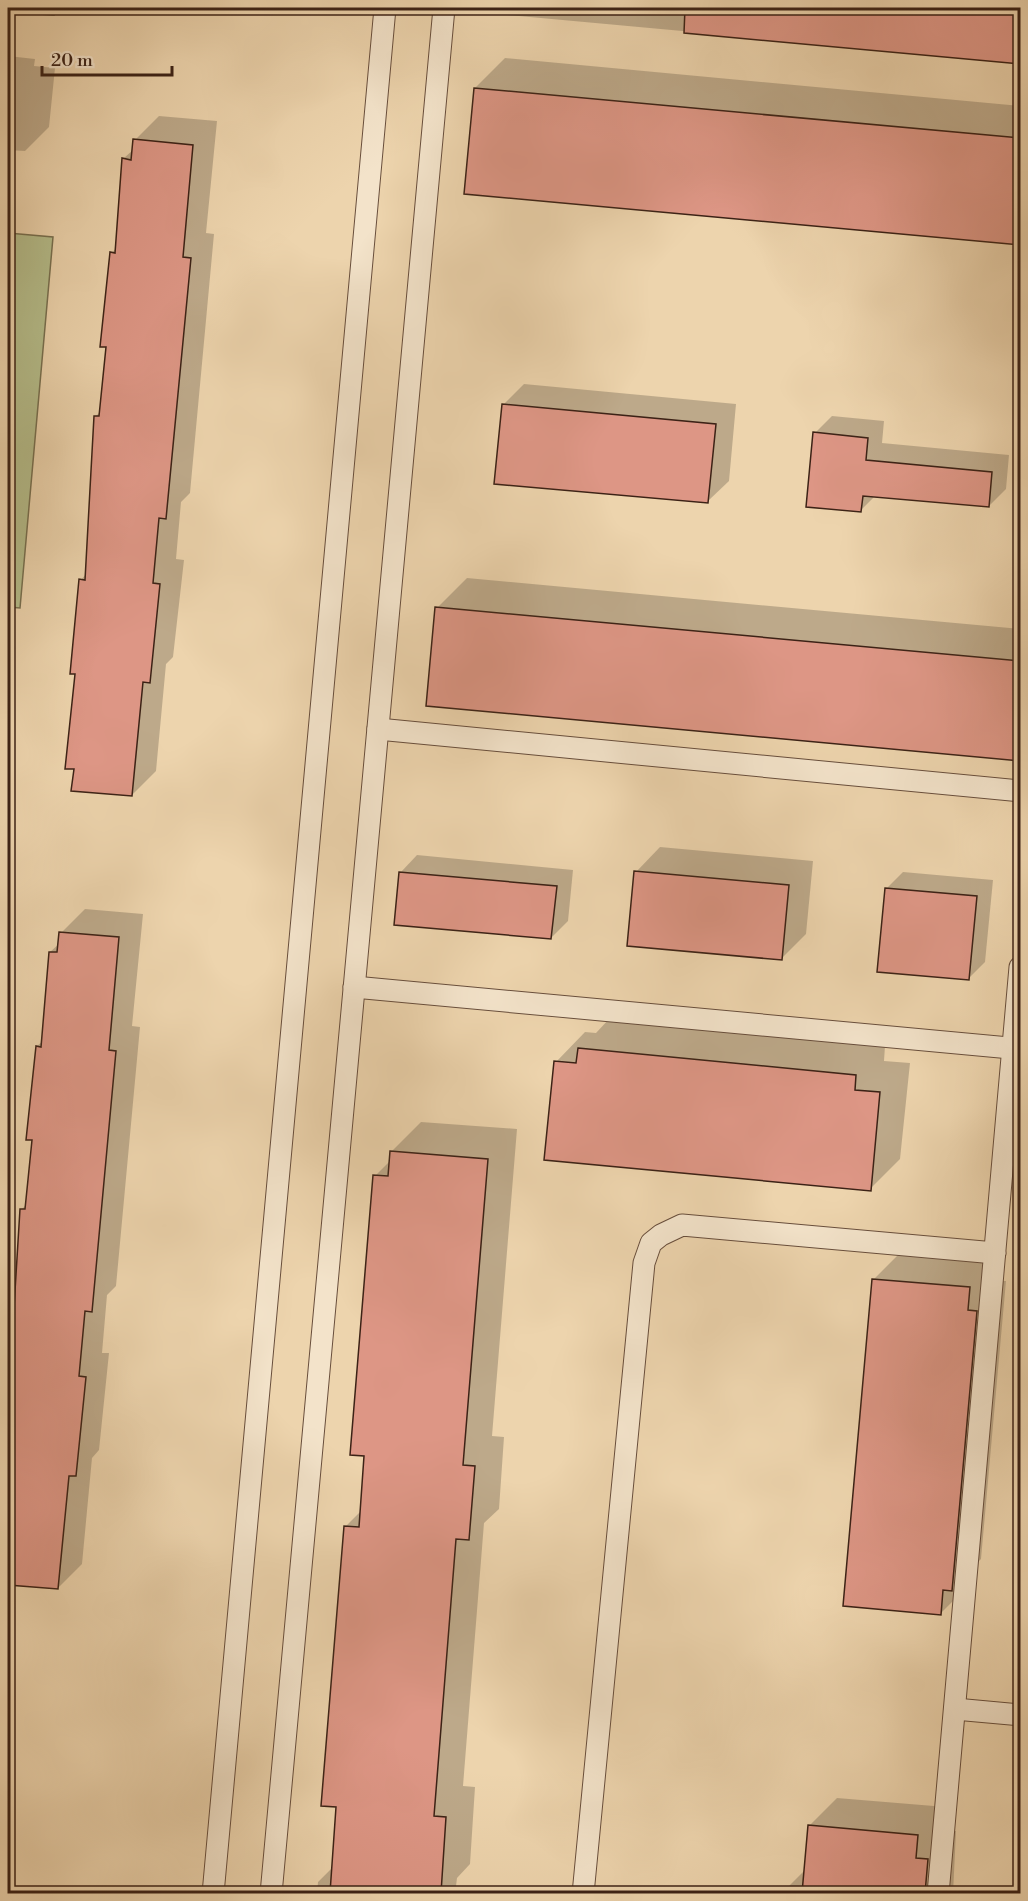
<svg xmlns="http://www.w3.org/2000/svg" width="1028" height="1901" viewBox="0 0 1028 1901" font-family="'Libre Bodoni',serif">
<style>
.green{fill:#b5bd8b;stroke:#787050;stroke-width:1.5}
.shadow{fill:#0003}
.building{fill:#dd9685;stroke:#3c2216;stroke-width:1.5}
.lines{fill:none;stroke-linecap:round;stroke-linejoin:round}
.service-casing{stroke:#684e3c;stroke-width:23}
.service{stroke:#f3e3ca;stroke-width:21}
</style>
<rect width="100%" height="100%" fill="#edd4ad"/>
<filter id="stains"><feTurbulence type="fractalNoise" baseFrequency=".00333" numOctaves="4"/><feColorMatrix values="0 0 0 0 .2 0 0 0 0 .09 0 0 0 0 .02 0 0 0 .5 -.17"/></filter>
<radialGradient id="worn" r=".72"><stop offset=".6" stop-color="#630" stop-opacity="0"/><stop offset="1" stop-color="#630" stop-opacity=".3"/></radialGradient>
<g class="green">
<polygon points="8,8 54,8 54,15 8,12"/>
<polygon points="8,233 53,237 20,608 8,607"/>
</g>
<g class="shadow">
<polygon points="486,8 1020,8 1020,62 485,13"/>
<polygon points="8,56 35,59 34,66 55,68 49,127 25,151 8,150"/>
<polygon points="505,58 1020,106 1020,244 466,192 475,88"/>
<polygon points="159,116 217,121 206,233 214,234 190,493 181,502 176,559 184,560 173,657 166,664 156,771 132,795 77,672 81,580 86,574 95,417 101,411 107,346 111,253 117,248 123,159 134,149 135,140"/>
<polygon points="524,384 736,404 729,481 708,501 503,405"/>
<polygon points="832,416 884,421 882,443 1009,455 1006,489 989,506 875,496 861,510 815,433"/>
<polygon points="467,578 1020,629 1020,759 428,705 437,608"/>
<polygon points="660,847 813,861 806,934 782,958 636,872"/>
<polygon points="417,855 573,870 568,921 551,938 401,872"/>
<polygon points="903,872 993,880 985,962 968,979 886,889"/>
<polygon points="85,909 143,914 132,1026 140,1027 116,1286 107,1295 102,1353 109,1353 99,1450 92,1458 82,1564 58,1588 8,1583 8,1372 12,1368 21,1210 27,1204 33,1139 37,1046 43,1041 50,952 60,943 61,933"/>
<polygon points="609,1019 885,1046 884,1061 910,1063 900,1159 870,1189 556,1062 585,1032 596,1033"/>
<polygon points="421,1122 517,1129 492,1436 504,1437 499,1509 484,1523 463,1786 475,1787 470,1864 457,1878 455,1894 317,1894 318,1882 333,1867 337,1805 345,1527 361,1511 365,1455 375,1176 391,1160 391,1152"/>
<polygon points="903,1250 999,1258 997,1281 1006,1281 981,1559 971,1569 970,1584 940,1614 873,1280"/>
<polygon points="837,1798 946,1807 944,1830 956,1831 953,1894 788,1894 789,1886 806,1869 809,1826"/>
</g>
<g class="building">
<polygon points="685,8 1020,8 1020,64 684,33"/>
<polygon points="474,88 1020,138 1020,245 464,194"/>
<polygon points="133,139 193,145 183,257 191,258 166,519 159,518 153,583 160,584 150,683 143,682 132,796 71,791 74,769 65,769 75,674 70,674 79,579 85,580 94,416 99,416 106,347 100,347 110,252 115,253 122,158 131,160"/>
<polygon points="502,404 716,424 708,503 494,484"/>
<polygon points="813,432 868,438 866,460 992,472 989,507 863,496 861,512 806,507"/>
<polygon points="435,607 1020,661 1020,761 426,706"/>
<polygon points="634,871 789,885 782,960 627,946"/>
<polygon points="399,872 557,886 551,939 394,925"/>
<polygon points="885,888 977,896 969,980 877,972"/>
<polygon points="59,932 119,937 109,1050 116,1051 92,1312 85,1311 79,1376 86,1377 76,1476 69,1476 58,1589 8,1585 8,1372 10,1373 20,1209 25,1209 32,1140 26,1140 36,1046 41,1047 49,952 57,952"/>
<polygon points="578,1048 856,1075 855,1090 880,1092 871,1191 544,1160 554,1061 576,1063"/>
<polygon points="390,1151 488,1159 463,1465 475,1466 469,1540 456,1539 434,1816 446,1817 441,1893 330,1893 336,1807 321,1806 344,1526 359,1527 364,1456 350,1455 373,1175 388,1176"/>
<polygon points="872,1279 970,1287 968,1310 977,1311 952,1591 943,1590 941,1615 843,1606"/>
<polygon points="808,1825 918,1835 916,1858 928,1859 925,1893 802,1893"/>
</g>
<g class="lines">
<g class="service-casing">
<g id="service">
<polyline points="378,729 1020,791"/>
<polyline points="354,987 1020,1049"/>
<polyline points="955,1709 1020,1715"/>
<polyline points="213,1894 385,8"/>
<polyline points="271,1894 444,8"/>
<polyline points="583,1894 644,1263 651,1243 661,1235 682,1225 995,1253"/>
<polyline points="938,1894 1020,967"/>
</g>
</g>
<use href="#service" class="service"/>
</g>
<rect width="1028" height="1901" fill="none" stroke="#edd4ad" stroke-width="30"/>
<rect x="9" y="9" width="1010" height="1883" fill="none" stroke="#3c2216" stroke-width="3"/>
<rect x="15" y="15" width="998" height="1871" fill="none" stroke="#3c2216" stroke-width="1.5"/>
<path d="M42 66v9h130v-9" fill="none" stroke="#3c2216" stroke-width="3"/>
<text x="51" y="66" font-size="18" fill="#3c2216" stroke="#f3e3ca" stroke-width="4.5" paint-order="stroke">20 m</text>
<rect width="100%" height="100%" filter="url(#stains)"/>
<rect width="100%" height="100%" fill="url(#worn)"/>
</svg>
